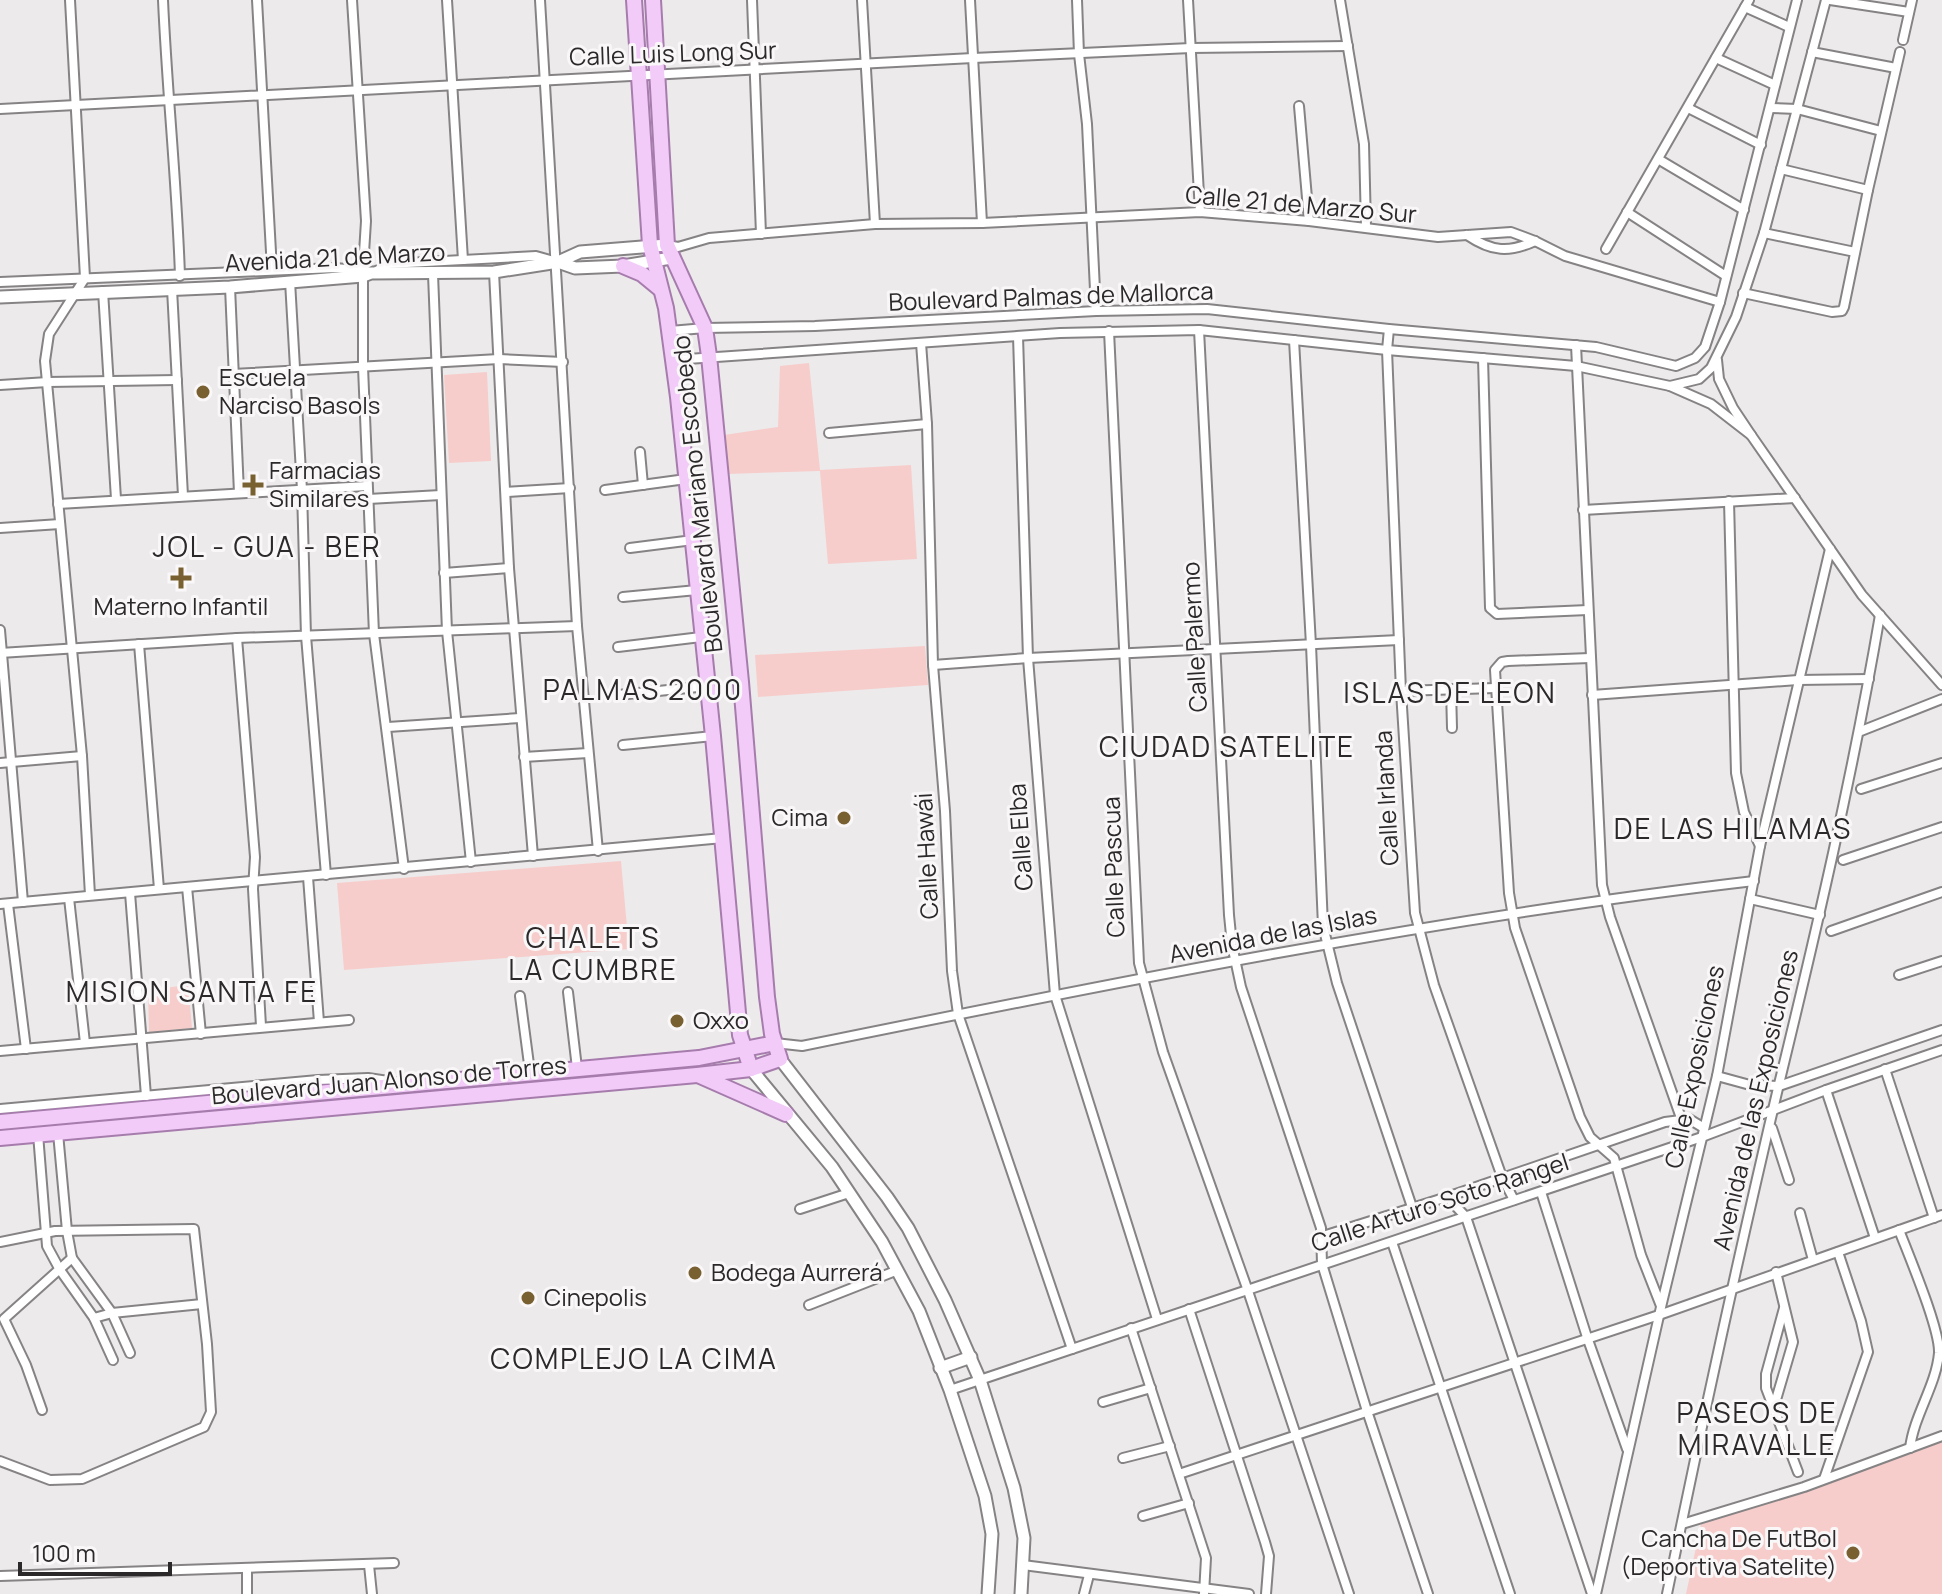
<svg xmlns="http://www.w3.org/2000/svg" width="1942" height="1594" viewBox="0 0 1942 1594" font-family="Manrope,sans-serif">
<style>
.green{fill:#f6cdcb}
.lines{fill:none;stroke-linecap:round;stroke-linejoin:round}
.minor-casing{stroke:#868385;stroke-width:12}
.tertiary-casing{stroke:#868385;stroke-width:15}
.primary-casing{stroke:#a67cad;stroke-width:18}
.minor{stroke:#fff;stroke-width:8}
.tertiary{stroke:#fff;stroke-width:11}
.primary{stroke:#f2cbf8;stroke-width:14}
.poi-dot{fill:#796031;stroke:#faf7f9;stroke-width:3}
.labels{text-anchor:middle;stroke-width:6;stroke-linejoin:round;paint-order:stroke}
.street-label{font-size:24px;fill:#2b292a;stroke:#faf7f9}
.poi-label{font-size:24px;fill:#2b292a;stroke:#faf7f9;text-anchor:start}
.quarter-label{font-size:28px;letter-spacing:2px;fill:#2b292a;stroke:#faf7f9}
</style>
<rect width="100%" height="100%" fill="#edeaec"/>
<g class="green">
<polygon points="809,363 820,470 911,465 917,559 828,564 820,471 727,474 724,435 778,427 780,366"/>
<polygon points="487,372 491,461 449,463 444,375"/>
<polygon points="925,646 928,685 758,697 755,655"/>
<polygon points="621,861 629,949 344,970 337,883"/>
<polygon points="188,985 192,1028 149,1032 148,990"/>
<polygon points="1942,1441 1942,1594 1686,1594 1701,1524"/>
</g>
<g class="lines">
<g class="minor-casing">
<g id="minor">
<polyline points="70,0 85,278 49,334 45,361 82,756 90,895"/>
<path d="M 163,0 C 167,92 177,184 180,276"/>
<polyline points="257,0 272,270"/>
<polyline points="352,0 366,221 363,269 363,367 374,634 404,869"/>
<polyline points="447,0 463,260"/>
<polyline points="540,0 577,626 598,851"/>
<polyline points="752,0 761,234"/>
<polyline points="862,0 875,224"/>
<polyline points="970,0 982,223"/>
<polyline points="1077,0 1079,54 1087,124 1096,311"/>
<polyline points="1188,0 1200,212"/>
<polyline points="1340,0 1364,144 1366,227"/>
<polyline points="1830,0 1909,12"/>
<polyline points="1745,7 1789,27"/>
<polyline points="1903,40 1912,0"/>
<polyline points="1812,52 1896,68"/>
<polyline points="1716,58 1775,85"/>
<polyline points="1299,106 1309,221"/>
<polyline points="1688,108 1761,145"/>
<polyline points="1770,108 1797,109 1881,131"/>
<polyline points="0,109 973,58 1191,48 1348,46"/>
<polyline points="1658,159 1744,210"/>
<polyline points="1781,169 1868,190"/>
<polyline points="1627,212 1726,276"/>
<polyline points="1764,233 1855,252"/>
<path d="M 1467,235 C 1492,252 1509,253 1535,241"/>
<polyline points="667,245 678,247 709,238 875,224 982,223 1200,212 1309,221 1438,237 1511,232 1535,241 1565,256 1720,302"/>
<polyline points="1606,249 1749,0"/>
<polyline points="375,272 388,264 536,256 557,262"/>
<polyline points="494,272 509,568 533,856"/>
<polyline points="433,274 447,631 471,862"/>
<polyline points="290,281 302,490 306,636 326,875"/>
<polyline points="0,282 335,268 367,271"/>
<polyline points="230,287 239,493"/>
<polyline points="172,289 183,496"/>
<polyline points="103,291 116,499"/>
<polyline points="1743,293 1832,312 1842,311 1844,307 1868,190 1900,52"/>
<polyline points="1389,329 1387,350 1401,691 1415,913 1434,985 1502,1177 1514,1200"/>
<polyline points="1199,330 1229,915 1232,945 1241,987 1321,1228 1322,1264 1367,1411 1428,1594"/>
<polyline points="670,331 705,328 815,326 1096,311 1207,309 1389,329 1596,347 1676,366 1695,358 1705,347 1720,302 1797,0"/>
<polyline points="1109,331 1139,963 1163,1052 1247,1288 1349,1594"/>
<polyline points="1018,336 1028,658 1055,995 1157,1319"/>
<polyline points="1294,340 1311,645 1323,926 1337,983 1412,1207"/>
<polyline points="921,343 927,424 933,665 945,811 952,971 958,1014 1072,1349"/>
<polyline points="1576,345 1602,885 1610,917 1681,1118"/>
<polyline points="1483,358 1490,608 1497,614 1588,610"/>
<polyline points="673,360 1060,333 1199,330 1387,350 1576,366 1670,386 1711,404 1751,435"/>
<polyline points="1717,360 1719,379 1733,408 1751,435 1862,595 1942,685"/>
<polyline points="233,374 499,359 563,362"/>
<polyline points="0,385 48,382 177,380"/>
<polyline points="1670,386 1699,379 1711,368 1736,317 1764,233 1826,0"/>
<polyline points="829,433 927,424"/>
<polyline points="640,452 643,485"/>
<polyline points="605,490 686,479"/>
<polyline points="506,492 570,488"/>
<polyline points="368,499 441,495"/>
<polyline points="1729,501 1736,773 1744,812 1760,846"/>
<polyline points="58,504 367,486"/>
<polyline points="1583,510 1795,498"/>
<polyline points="0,528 60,524"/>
<polyline points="630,548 693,540"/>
<polyline points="444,573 509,568"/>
<polyline points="623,597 697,590"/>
<polyline points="0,630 23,902"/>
<polyline points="237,638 255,857 253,889 261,1026"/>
<polyline points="139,644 159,889"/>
<polyline points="618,647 701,637"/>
<polyline points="0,653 237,638 577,626"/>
<polyline points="1590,658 1508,661 1502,662 1495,670 1509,893 1515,928 1580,1117 1590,1137 1614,1158 1641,1255 1661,1306"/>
<polyline points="933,665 1028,658 1399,640"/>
<polyline points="1451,689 1452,728"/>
<polyline points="1401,691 1495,688"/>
<polyline points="618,695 708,686"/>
<polyline points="1592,695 1798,680 1869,679"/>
<polyline points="388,727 520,718"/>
<polyline points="1861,731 1942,699"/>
<polyline points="623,745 713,736"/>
<polyline points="524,757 588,753"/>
<polyline points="0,763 82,756"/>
<polyline points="1861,789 1942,763"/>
<polyline points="1843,860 1942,827"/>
<polyline points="308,877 319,1022"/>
<polyline points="187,887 201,1034"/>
<polyline points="130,893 146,1096"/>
<polyline points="69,898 85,1043"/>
<polyline points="1750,899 1820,915"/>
<polyline points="0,904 723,838"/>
<polyline points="8,904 26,1049"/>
<polyline points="1831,931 1942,892"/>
<polyline points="1899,975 1942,961"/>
<polyline points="568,992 577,1068"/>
<polyline points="520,996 530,1072"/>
<path d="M 775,1043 L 802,1046 C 1117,982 1434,918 1754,881"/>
<polyline points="0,1051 349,1020"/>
<polyline points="1885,1069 1934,1218"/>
<polyline points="1717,1076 1750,1085 1779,1086 1942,1030"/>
<polyline points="1826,1090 1875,1238"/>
<polyline points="0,1109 318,1080 368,1078 395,1082"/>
<polyline points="1772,1128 1789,1180"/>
<polyline points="58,1133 67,1231 72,1258 112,1313 130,1353"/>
<polyline points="38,1134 47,1246 60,1270 94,1318 113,1360"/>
<polyline points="1541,1192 1587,1337 1627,1449"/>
<polyline points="1447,1197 1466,1217 1592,1594"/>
<polyline points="800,1209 849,1193"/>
<polyline points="1800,1213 1813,1260"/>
<path d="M 1899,1230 C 1909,1256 1940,1329 1939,1353 C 1936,1386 1914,1415 1910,1448"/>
<polyline points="1323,1236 1447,1197 1665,1122 1689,1119 1704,1128"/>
<polyline points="0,1242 55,1231 194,1229 207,1344 211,1412 204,1427 82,1479 50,1480 0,1461"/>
<polyline points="1392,1242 1510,1594"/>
<polyline points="809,1305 898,1270"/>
<polyline points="1784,1308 1766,1374 1766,1388 1798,1472"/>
<polyline points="1189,1309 1265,1542 1269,1556 1266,1594"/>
<polyline points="94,1318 112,1313 202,1304"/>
<polyline points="1131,1328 1206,1558 1204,1594"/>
<polyline points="950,1390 1702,1137 1826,1090 1942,1050"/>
<polyline points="1103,1402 1151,1388"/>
<polyline points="42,1410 26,1365 4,1319 72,1258"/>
<polyline points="1773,1410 1793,1342 1776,1272"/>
<polyline points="1123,1458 1170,1446"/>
<polyline points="1179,1474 1659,1315 1942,1215"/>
<polyline points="1824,1479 1868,1352 1861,1321 1838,1252"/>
<polyline points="1143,1516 1189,1503"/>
<polyline points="1682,1524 1804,1487 1942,1436"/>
<polyline points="369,1565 372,1594"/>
<polyline points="1023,1565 1249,1594"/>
<polyline points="247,1570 247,1594"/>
<polyline points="0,1576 394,1563"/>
<polyline points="1084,1594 1089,1575"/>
<polyline points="1596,1594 1661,1307 1717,1076 1760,846 1830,549"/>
<path d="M 1667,1594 C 1702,1423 1739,1253 1779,1084 C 1817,928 1853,773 1880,615"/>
</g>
</g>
<g class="tertiary-casing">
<g id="tertiary">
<polyline points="558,262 580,252 667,245"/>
<polyline points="0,297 230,287 363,276 371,273 494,272 558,262 575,268 623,266 671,258"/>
<polyline points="780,1059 887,1197 908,1228 945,1300 980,1380 1014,1488 1024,1538 1021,1594"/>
<polyline points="751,1069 832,1167 882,1242 919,1311 950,1390 985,1496 992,1534 988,1594"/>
<polyline points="940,1368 971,1357"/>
</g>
</g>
<g class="primary-casing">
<g id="primary">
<polyline points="634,0 650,245 666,308 678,397 713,736 740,1035 751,1069"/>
<polyline points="623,266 642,274 659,288"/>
<polyline points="698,1075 786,1114"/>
<polyline points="0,1122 699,1058 775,1043"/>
<polyline points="0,1138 697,1075 751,1069 780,1059 772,1034 767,997 741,682 709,356 705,328 667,245 653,0"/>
</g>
</g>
<use href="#minor" class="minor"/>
<use href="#tertiary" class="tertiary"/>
<use href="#primary" class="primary"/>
</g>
<g class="poi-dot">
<circle cx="203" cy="392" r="8"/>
<path d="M249 473h8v8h8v8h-8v8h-8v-8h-8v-8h8z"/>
<path d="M177 566h8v8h8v8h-8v8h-8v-8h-8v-8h8z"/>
<circle cx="844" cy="818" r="8"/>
<circle cx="677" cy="1021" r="8"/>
<circle cx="695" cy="1273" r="8"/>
<circle cx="528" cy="1298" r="8"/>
<circle cx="1853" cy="1553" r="8"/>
</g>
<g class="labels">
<g class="street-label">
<text transform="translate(673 54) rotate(-2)" y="8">Calle Luis Long Sur</text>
<text transform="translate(1301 205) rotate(5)" y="8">Calle 21 de Marzo Sur</text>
<text transform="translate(335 258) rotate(-3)" y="8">Avenida 21 de Marzo</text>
<text transform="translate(1051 297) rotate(-2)" y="8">Boulevard Palmas de Mallorca</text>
<text transform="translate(698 494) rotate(-96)" y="8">Boulevard Mariano Escobedo</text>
<text transform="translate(1195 637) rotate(-93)" y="8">Calle Palermo</text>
<text transform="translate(1387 798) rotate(-93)" y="8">Calle Irlanda</text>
<text transform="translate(1021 837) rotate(-94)" y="8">Calle Elba</text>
<text transform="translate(927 856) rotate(-93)" y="8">Calle Hawái</text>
<text transform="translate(1114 867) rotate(-92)" y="8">Calle Pascua</text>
<text transform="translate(1273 935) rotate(-11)" y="8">Avenida de las Islas</text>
<text transform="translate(1695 1067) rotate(-78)" y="8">Calle Exposiciones</text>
<text transform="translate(389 1081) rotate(-5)" y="8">Boulevard Juan Alonso de Torres</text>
<text transform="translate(1756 1100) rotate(-77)" y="8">Avenida de las Exposiciones</text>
<text transform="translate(1440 1203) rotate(-18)" y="8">Calle Arturo Soto Rangel</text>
</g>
<g class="poi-label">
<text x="219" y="386">Escuela<tspan x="219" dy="28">Narciso Basols</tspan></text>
<text x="269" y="479">Farmacias<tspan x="269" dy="28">Similares</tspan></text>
<text x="181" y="615" text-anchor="middle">Materno Infantil</text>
<text x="828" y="826" text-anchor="end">Cima</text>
<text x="693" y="1029">Oxxo</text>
<text x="711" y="1281">Bodega Aurrerá</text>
<text x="544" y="1306">Cinepolis</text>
<text x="1837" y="1547" text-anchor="end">Cancha De FutBol<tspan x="1837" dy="28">(Deportiva Satelite)</tspan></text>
</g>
<g class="quarter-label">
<text x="267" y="557">JOL - GUA - BER</text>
<text x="643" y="700">PALMAS 2000</text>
<text x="1450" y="703">ISLAS DE LEON</text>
<text x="1227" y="757">CIUDAD SATELITE</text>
<text x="1733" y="839">DE LAS HILAMAS</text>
<text x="593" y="948">CHALETS<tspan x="593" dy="32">LA CUMBRE</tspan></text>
<text x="192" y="1002">MISION SANTA FE</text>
<text x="634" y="1369">COMPLEJO LA CIMA</text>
<text x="1757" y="1423">PASEOS DE<tspan x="1757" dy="32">MIRAVALLE</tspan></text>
</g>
</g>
<path d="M20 1562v12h150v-12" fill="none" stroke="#2b292a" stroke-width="4"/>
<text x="32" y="1562" font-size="24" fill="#2b292a" stroke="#faf7f9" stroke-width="6" paint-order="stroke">100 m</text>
</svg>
